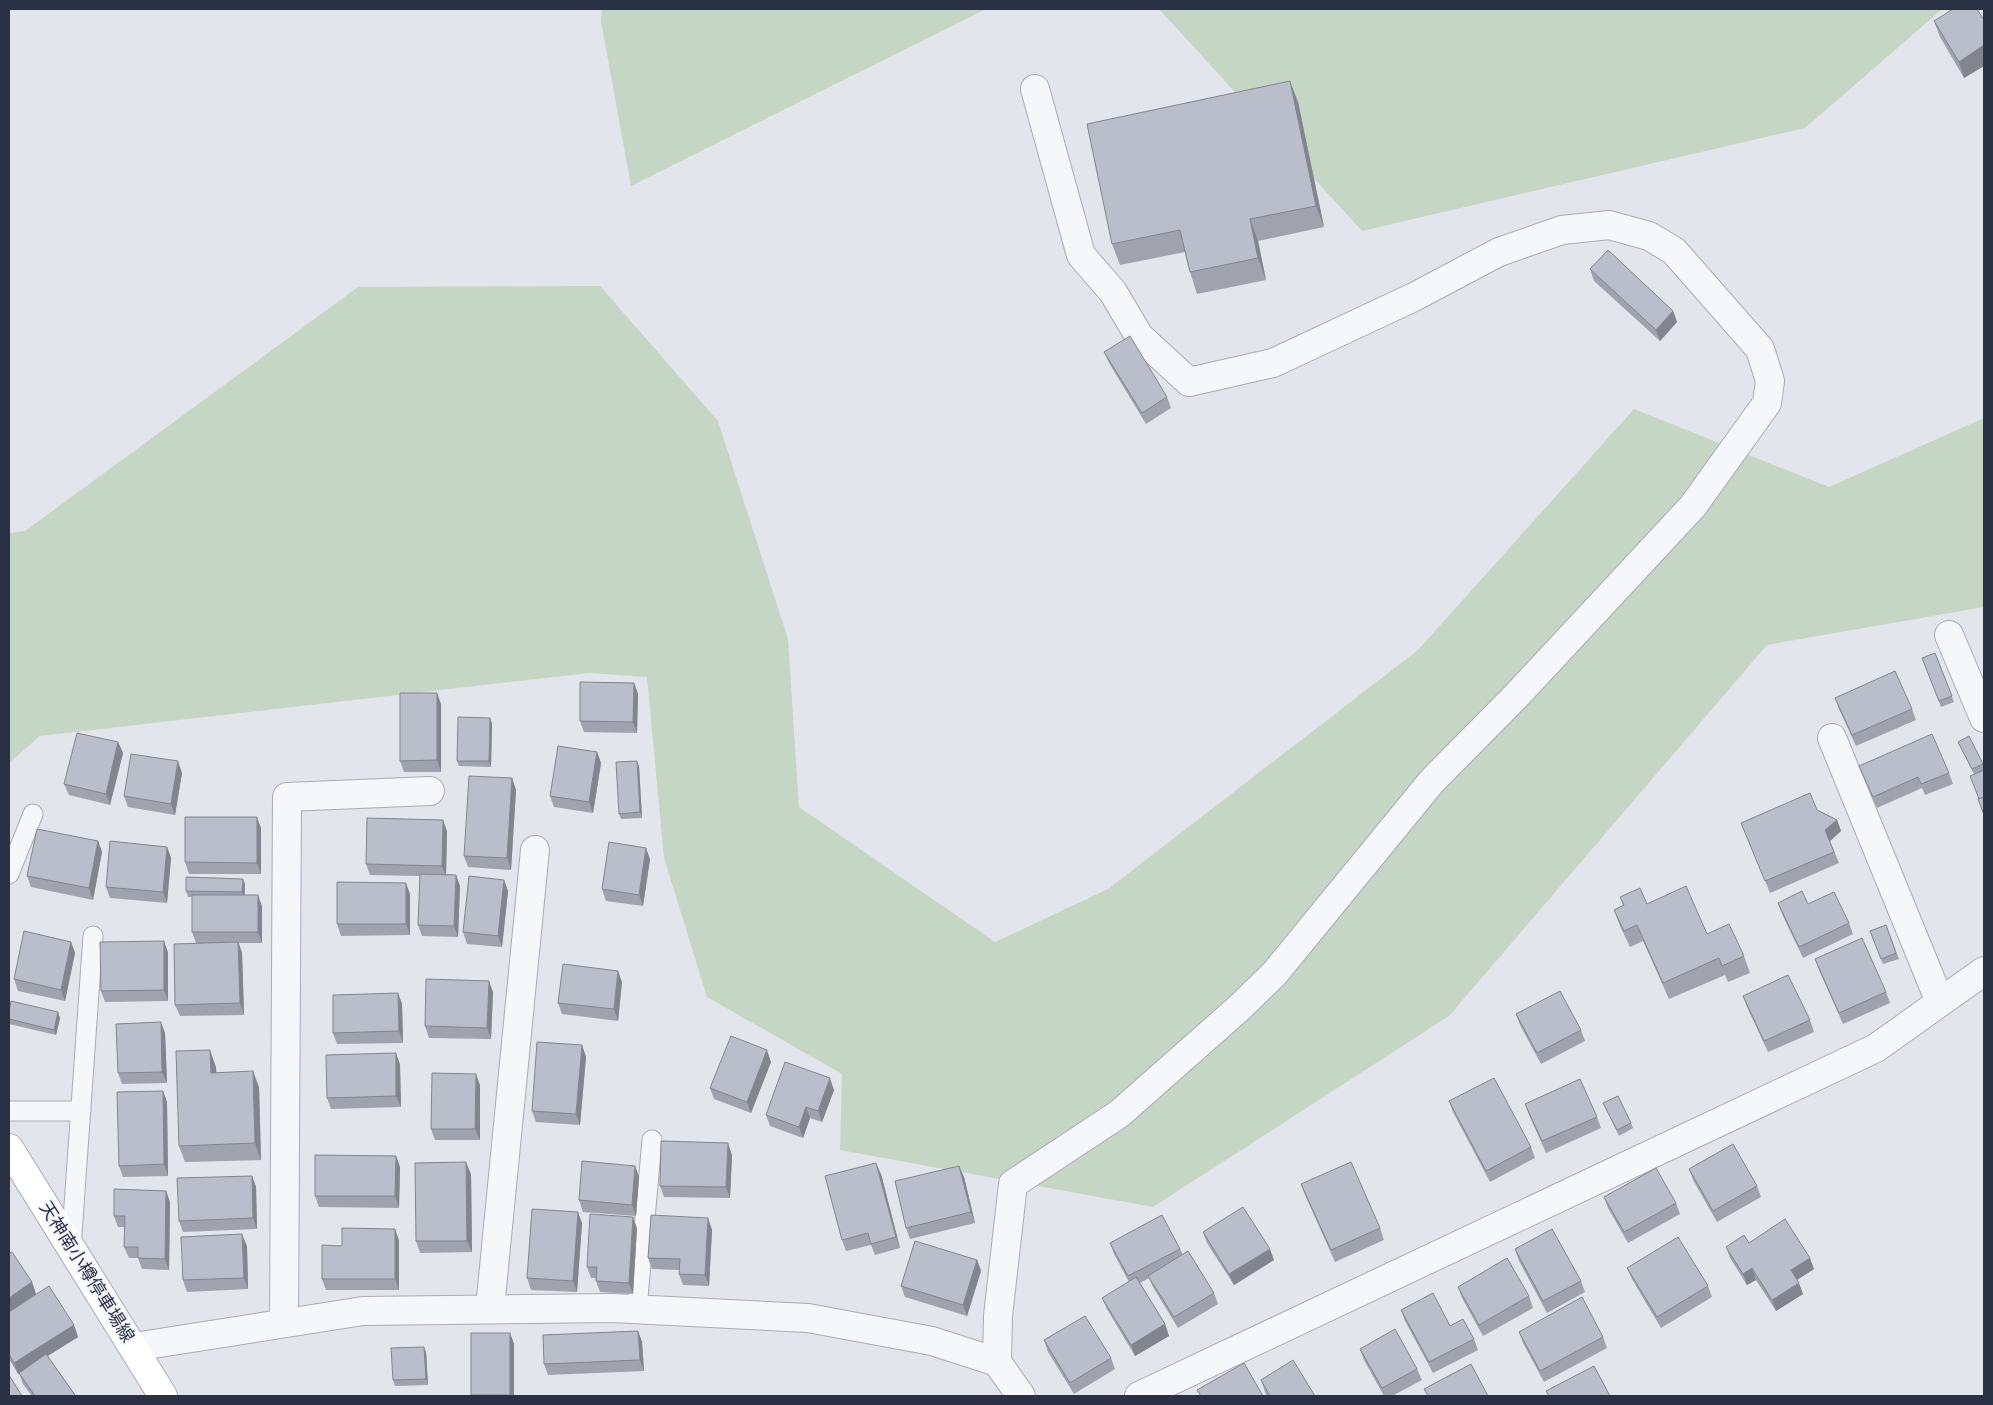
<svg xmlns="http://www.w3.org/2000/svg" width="1993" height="1405" viewBox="0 0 1993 1405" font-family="Ubuntu,'Noto Sans JP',sans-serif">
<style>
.green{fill:#c6d6c4}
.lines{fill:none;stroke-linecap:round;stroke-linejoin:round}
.lane-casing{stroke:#a8abb7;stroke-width:21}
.street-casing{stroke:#a8abb7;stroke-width:30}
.secondary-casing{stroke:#a8abb7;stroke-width:30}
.lane{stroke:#f6f7fa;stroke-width:19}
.street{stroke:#f6f7fa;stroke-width:28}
.secondary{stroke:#fff;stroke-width:28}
.wall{fill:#a0a3ae}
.shaded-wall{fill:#82858d}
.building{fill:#babeca;stroke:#82858d}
.labels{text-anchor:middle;stroke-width:4;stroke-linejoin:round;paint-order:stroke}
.street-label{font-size:18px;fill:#2a3145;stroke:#f3f5f9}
</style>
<rect width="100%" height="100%" fill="#e3e5ec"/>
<g class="green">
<polygon points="602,9 986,9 631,186 601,21"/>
<polygon points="1159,9 1953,9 1940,11 1805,128 1362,231"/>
<polygon points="600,286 718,421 788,639 799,807 995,942 1108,889 1418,650 1634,409 1829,487 1984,418 1984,607 1767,645 1449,1016 1153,1207 840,1150 842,1074 707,997 664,858 647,677 589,673 40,736 9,763 9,533 25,531 358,287"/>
</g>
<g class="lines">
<g class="lane-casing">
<g id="lane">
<polyline points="9,874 33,814"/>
<polyline points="9,1111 81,1111"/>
<polyline points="71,1248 93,936"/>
<polyline points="637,1309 652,1140"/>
</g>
</g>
<g class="street-casing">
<g id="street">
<polyline points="1949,635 1984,718"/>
<polyline points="1832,738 1940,1002"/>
<polyline points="490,1308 535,850"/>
<polyline points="284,1323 287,797 430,791"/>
<polyline points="134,1347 363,1311 612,1308 808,1318 932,1341 997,1362 1021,1396"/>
<polyline points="997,1362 998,1316 1013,1184 1119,1114 1238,1009 1275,973 1432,781 1518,694 1693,506 1767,403 1770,381 1760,349 1674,251 1649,236 1609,225 1562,230 1499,252 1414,297 1273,363 1189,382 1139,336 1113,292 1081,255 1035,89"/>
<polyline points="1139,1396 1876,1048 1984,971"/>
</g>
</g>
<g class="secondary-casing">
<polyline id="secondary" points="9,1148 163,1396"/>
</g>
<use href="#lane" class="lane"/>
<use href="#street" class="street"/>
<use href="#secondary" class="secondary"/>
</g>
<g class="wall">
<polygon points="1984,20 1984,66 1964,78 1940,37 1934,21"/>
<polygon points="1298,102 1324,227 1258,241 1266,280 1197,294 1190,272 1185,252 1120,265 1112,244"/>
<polygon points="1590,269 1673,311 1677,322 1660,341 1594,281"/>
<polygon points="1104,352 1167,397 1171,408 1146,424 1109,363"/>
<polygon points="1935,653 1954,702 1941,707 1922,658"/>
<polygon points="634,683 638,694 637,733 584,732 580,721"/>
<polygon points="1835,698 1912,709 1916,720 1856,746 1839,709"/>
<polygon points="441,704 441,772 404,772 400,761"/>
<polygon points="490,718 492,724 491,767 459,766 457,761"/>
<polygon points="118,742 123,753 110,805 69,795 64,784"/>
<polygon points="1958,742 1983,764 1984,766 1984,816 1978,799 1979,799 1974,774"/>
<polygon points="597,752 601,763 593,813 554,807 550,796"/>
<polygon points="639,766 642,818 621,819 619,814"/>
<polygon points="1859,766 1949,773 1953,784 1925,795 1922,788 1877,808"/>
<polygon points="182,773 175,815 128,807 124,796"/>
<polygon points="512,778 516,790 511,870 468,867 464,856"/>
<polygon points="1817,810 1837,820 1841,831 1830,841 1839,863 1770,893 1741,823"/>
<polygon points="261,828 261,874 189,874 185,862"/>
<polygon points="447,831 446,874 456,875 460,886 458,937 422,936 418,925 420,876 370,875 366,864"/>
<polygon points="98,841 102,852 93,900 31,887 27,876"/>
<polygon points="167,847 171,858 167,903 110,898 106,887"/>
<polygon points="650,859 643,906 606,901 602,889"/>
<polygon points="504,880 508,891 502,947 467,944 463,932"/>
<polygon points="245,884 245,895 262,906 262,943 239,943 242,953 244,1015 180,1016 175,1005 196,943 192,932 192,897 188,897 186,891"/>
<polygon points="410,894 410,935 341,936 337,924"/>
<polygon points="1620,897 1647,904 1707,934 1744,956 1750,973 1728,982 1725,975 1669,999 1643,941 1630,947 1620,926 1614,910 1623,905"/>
<polygon points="1778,903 1808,904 1849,923 1853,934 1803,958 1782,914"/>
<polygon points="1886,925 1899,959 1883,964 1870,931"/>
<polygon points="164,941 168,953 168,1001 105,1002 101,991"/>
<polygon points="71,942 75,953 65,1001 18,991 14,979"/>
<polygon points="1815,959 1886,992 1890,1003 1843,1024 1819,970"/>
<polygon points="622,982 618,1021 562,1014 558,1003"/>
<polygon points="493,992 491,1039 429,1038 425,1026"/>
<polygon points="398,993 402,1004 403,1043 337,1044 333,1033"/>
<polygon points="1743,996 1810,1020 1814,1032 1768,1052 1747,1007"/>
<polygon points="9,1011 58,1012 60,1018 56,1035 9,1024"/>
<polygon points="1516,1014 1581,1030 1585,1041 1541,1064 1520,1025"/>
<polygon points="165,1033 167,1083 122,1084 118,1073"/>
<polygon points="582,1045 586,1057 580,1125 536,1122 532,1111"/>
<polygon points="396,1053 400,1065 401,1107 331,1109 327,1098"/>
<polygon points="771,1062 751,1113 714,1099 710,1088"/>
<polygon points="216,1067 216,1072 259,1087 261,1160 185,1162 179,1146"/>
<polygon points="480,1085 480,1140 435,1140 431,1129"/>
<polygon points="834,1090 822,1122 810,1118 803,1138 770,1126 766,1115"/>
<polygon points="163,1091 167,1102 168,1176 123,1177 119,1166"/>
<polygon points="1449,1101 1531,1147 1535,1158 1490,1182 1453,1112"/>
<polygon points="1603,1103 1631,1123 1633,1128 1619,1136"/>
<polygon points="1525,1104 1597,1117 1601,1128 1546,1153 1529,1115"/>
<polygon points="732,1155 730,1198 664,1197 660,1186"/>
<polygon points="396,1156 400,1167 399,1208 319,1207 315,1196"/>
<polygon points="635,1166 639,1177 636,1216 583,1212 579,1200"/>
<polygon points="1689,1169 1757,1186 1761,1197 1717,1222 1693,1180"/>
<polygon points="471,1174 472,1252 420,1253 416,1241"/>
<polygon points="881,1174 900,1248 875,1255 871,1245 846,1251 842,1240"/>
<polygon points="252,1176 256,1187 257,1229 183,1232 179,1221"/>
<polygon points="964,1177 975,1223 910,1239 906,1228"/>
<polygon points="1301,1184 1380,1228 1384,1240 1335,1262 1305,1195"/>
<polygon points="166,1191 170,1202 169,1270 142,1269 138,1258 129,1258 124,1247 125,1227 118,1227 114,1216"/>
<polygon points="1604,1197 1676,1203 1680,1214 1628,1243 1608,1208"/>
<polygon points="708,1218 712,1230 709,1286 683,1285 679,1274 679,1270 652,1269 648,1258"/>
<polygon points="582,1223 577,1292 531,1290 527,1278"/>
<polygon points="637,1228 633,1294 600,1292 596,1281 596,1278 591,1278 587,1267"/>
<polygon points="1203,1232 1274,1260 1234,1285 1207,1243"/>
<polygon points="399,1240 399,1290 326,1290 322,1279 342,1246"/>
<polygon points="1110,1243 1180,1249 1183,1255 1214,1293 1218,1304 1178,1328 1153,1287 1149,1278 1140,1283 1165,1324 1169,1336 1135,1356 1107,1309 1102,1298 1129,1282 1114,1254"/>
<polygon points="1749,1243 1814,1269 1797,1280 1803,1294 1776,1311 1756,1280 1747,1285 1730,1258 1726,1247"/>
<polygon points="247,1246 248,1289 187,1292 183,1280"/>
<polygon points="1515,1249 1581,1281 1585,1292 1547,1313 1519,1261"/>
<polygon points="9,1254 32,1282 36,1294 19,1305 74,1325 78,1337 48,1356 76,1396 32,1396 23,1384 19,1373 18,1374 9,1359"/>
<polygon points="977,1260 981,1271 967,1316 905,1297 901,1286"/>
<polygon points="1627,1268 1708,1286 1712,1297 1661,1328 1632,1279"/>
<polygon points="1458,1287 1529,1296 1533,1308 1483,1336 1462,1298"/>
<polygon points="1401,1310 1450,1326 1474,1339 1478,1350 1433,1373 1405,1321"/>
<polygon points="638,1331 642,1342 644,1371 548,1375 544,1364"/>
<polygon points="1519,1332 1603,1337 1607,1348 1544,1382 1523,1343"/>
<polygon points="510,1333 514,1344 514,1396 472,1396 471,1395"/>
<polygon points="1044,1340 1111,1358 1115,1369 1074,1394 1048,1352"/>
<polygon points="1360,1349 1417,1369 1422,1380 1392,1396 1384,1396 1364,1360"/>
<polygon points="426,1352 428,1385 395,1386 393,1380"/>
<polygon points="1261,1380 1315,1396 1267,1396 1265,1392"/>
</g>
<g class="shaded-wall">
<polygon points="1984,45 1984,66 1964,78 1959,62"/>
<polygon points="1290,81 1298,102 1324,227 1316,206"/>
<polygon points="1250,219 1258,241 1266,280 1258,258"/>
<polygon points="1673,311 1677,322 1660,341 1656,330"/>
<polygon points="634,683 638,694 637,733 633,722"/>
<polygon points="437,693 441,704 441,772 437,760"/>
<polygon points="490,718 492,724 491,767 489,761"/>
<polygon points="118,742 123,753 110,805 106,794"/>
<polygon points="597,752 601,763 593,813 589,802"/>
<polygon points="178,761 182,773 175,815 171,804"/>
<polygon points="637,761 639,766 642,818 640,812"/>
<polygon points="512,778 516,790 511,870 507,858"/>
<polygon points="257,817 261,828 261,874 257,863"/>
<polygon points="443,820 447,831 446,877 442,866"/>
<polygon points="1837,820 1841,831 1829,842 1825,830"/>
<polygon points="98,841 102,852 93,900 89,888"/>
<polygon points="167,847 171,858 167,903 163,892"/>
<polygon points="646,848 650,859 643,906 639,895"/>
<polygon points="456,875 460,886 458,937 454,926"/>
<polygon points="243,879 245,884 244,898 242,892"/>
<polygon points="504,880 508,891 502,947 498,936"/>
<polygon points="406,883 410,894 410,935 406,924"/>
<polygon points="258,895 262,906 262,943 258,932"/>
<polygon points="164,941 168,953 168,1001 164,990"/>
<polygon points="71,942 75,953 65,1001 61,990"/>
<polygon points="238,942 242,953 244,1015 240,1003"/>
<polygon points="618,971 622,982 618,1021 614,1009"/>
<polygon points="489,981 493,992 491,1039 487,1028"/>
<polygon points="398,993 402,1004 403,1043 399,1031"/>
<polygon points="58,1012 60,1018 56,1035 54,1030"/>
<polygon points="161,1022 165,1033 167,1083 162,1072"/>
<polygon points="582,1045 586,1057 580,1125 576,1114"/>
<polygon points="210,1050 216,1067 217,1089 211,1073"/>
<polygon points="767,1050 771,1062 751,1113 747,1102"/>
<polygon points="396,1053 400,1065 401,1107 396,1096"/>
<polygon points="253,1071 259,1087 261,1160 255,1143"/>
<polygon points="476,1074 480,1085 480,1140 475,1129"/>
<polygon points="830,1078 834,1090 822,1122 818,1111"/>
<polygon points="163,1091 167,1102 168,1176 164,1164"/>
<polygon points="806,1107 810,1118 803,1138 799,1127"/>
<polygon points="728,1143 732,1155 730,1198 726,1187"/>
<polygon points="396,1156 400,1167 399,1208 395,1196"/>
<polygon points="466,1162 471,1174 472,1252 467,1241"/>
<polygon points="876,1163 881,1174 900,1248 896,1237"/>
<polygon points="635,1166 639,1177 636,1216 632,1205"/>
<polygon points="959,1166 964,1177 975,1223 971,1212"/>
<polygon points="252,1176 256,1187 257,1229 253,1218"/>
<polygon points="166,1191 170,1202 169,1270 165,1259"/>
<polygon points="578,1212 582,1223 577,1292 573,1281"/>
<polygon points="633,1217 637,1228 633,1294 629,1283"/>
<polygon points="708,1218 712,1230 709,1286 705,1275"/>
<polygon points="395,1229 399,1240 399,1290 395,1279"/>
<polygon points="242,1234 247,1246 248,1289 244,1278"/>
<polygon points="1270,1249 1274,1260 1234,1285 1229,1274"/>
<polygon points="1810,1258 1814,1269 1795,1281 1791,1270"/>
<polygon points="977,1260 981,1271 967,1316 963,1305"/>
<polygon points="1752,1268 1756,1280 1747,1285 1743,1274"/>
<polygon points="32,1282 36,1294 9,1312 9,1298"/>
<polygon points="1799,1283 1803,1294 1776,1311 1772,1300"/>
<polygon points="1165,1324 1169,1336 1135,1356 1131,1345"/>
<polygon points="74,1325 78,1337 18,1374 14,1363"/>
<polygon points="638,1331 642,1342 644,1371 640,1360"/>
<polygon points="510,1333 514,1344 514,1396 511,1396 510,1395"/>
<polygon points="424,1347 426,1352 428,1385 426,1379"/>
</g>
<g class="building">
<polygon points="1953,9 1977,9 1984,20 1984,45 1959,62 1934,21"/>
<polygon points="1290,81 1316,206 1250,219 1258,258 1190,272 1180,230 1112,244 1087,124"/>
<polygon points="1608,250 1673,311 1656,330 1590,269"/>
<polygon points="1130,336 1167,397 1142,413 1104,352"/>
<polygon points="1935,653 1952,696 1939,701 1922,658"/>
<polygon points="1895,671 1912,709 1852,735 1835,698"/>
<polygon points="580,682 634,683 633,722 580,721"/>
<polygon points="400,693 437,693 437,760 400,761"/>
<polygon points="458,717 490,718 489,761 457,761"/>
<polygon points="77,733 118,742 106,794 64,784"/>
<polygon points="1932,734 1949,773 1921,784 1918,777 1873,797 1859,766"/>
<polygon points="1969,736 1983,764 1972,769 1958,742"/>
<polygon points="558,746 597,752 589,802 550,796"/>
<polygon points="131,754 178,761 171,804 124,796"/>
<polygon points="637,761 640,812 619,814 616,762"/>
<polygon points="1984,770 1984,797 1979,799 1970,776"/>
<polygon points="469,776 512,778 507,858 464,856"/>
<polygon points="1810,793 1817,810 1837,820 1825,830 1834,852 1765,881 1741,823"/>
<polygon points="1984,797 1984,815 1978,799"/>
<polygon points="185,817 257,817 257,863 185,862"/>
<polygon points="367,818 443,820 442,866 366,864"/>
<polygon points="37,829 98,841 89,888 27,876"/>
<polygon points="110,841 167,847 163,892 106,887"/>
<polygon points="609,842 646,848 639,895 602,889"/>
<polygon points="420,874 456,875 454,926 418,925"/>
<polygon points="469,876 504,880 498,936 463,932"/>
<polygon points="186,877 243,879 242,892 186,891"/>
<polygon points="337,882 406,883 406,924 337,924"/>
<polygon points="1686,886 1707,934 1729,924 1744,956 1722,966 1719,958 1663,983 1637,925 1624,931 1614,910 1624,905 1620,897 1640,888 1647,904"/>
<polygon points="1802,891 1808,904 1834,892 1849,923 1799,947 1778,903"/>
<rect x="192" y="895" width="66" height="37"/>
<polygon points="1886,925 1896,953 1881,959 1870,931"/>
<polygon points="24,931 71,942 61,990 14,979"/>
<polygon points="1862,938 1886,992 1839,1013 1815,959"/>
<polygon points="164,941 164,990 101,991 100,942"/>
<polygon points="238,942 240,1003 175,1005 174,944"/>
<polygon points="563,964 618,971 614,1009 558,1003"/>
<polygon points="1788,975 1810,1020 1764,1041 1743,996"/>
<polygon points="426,979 489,981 487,1028 425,1026"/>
<polygon points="1560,991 1581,1030 1537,1053 1516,1014"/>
<polygon points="398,993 399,1031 333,1033 333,995"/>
<polygon points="11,1001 58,1012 54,1030 9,1019 9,1011"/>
<polygon points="161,1022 162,1072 118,1073 116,1024"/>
<polygon points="731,1036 767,1050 747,1102 710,1088"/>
<polygon points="537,1042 582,1045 576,1114 532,1111"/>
<polygon points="210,1050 211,1073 253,1071 255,1143 179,1146 176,1051"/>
<polygon points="396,1053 396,1096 327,1098 326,1055"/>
<polygon points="785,1062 830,1078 818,1111 806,1107 799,1127 766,1115"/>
<polygon points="432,1073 476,1074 475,1129 431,1129"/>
<polygon points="1494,1078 1531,1147 1486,1171 1449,1101"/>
<polygon points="1580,1079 1597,1117 1542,1141 1525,1104"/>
<polygon points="163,1091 164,1164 119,1166 117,1092"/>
<polygon points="1618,1096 1631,1123 1617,1130 1603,1103"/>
<polygon points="661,1141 728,1143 726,1187 660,1186"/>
<polygon points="1733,1144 1757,1186 1713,1211 1689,1169"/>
<polygon points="315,1155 396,1156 395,1196 315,1196"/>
<polygon points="582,1161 635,1166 632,1205 579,1200"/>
<polygon points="466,1162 467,1241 416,1241 415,1163"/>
<polygon points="1351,1162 1380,1228 1331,1250 1301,1184"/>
<polygon points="876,1163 896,1237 871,1244 868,1233 842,1240 825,1176"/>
<polygon points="959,1166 971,1212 906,1228 895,1181"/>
<polygon points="1656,1168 1676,1203 1624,1232 1604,1197"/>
<polygon points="252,1176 253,1218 179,1221 177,1178"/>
<polygon points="114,1189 166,1191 165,1259 138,1258 138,1247 124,1247 125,1216 114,1216"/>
<polygon points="1243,1207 1270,1249 1229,1274 1203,1232"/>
<polygon points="532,1209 578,1212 573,1281 527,1278"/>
<polygon points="590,1214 633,1217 629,1283 596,1281 597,1267 587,1267"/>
<polygon points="651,1215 708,1218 705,1275 679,1274 680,1259 648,1258"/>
<polygon points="1162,1215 1180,1249 1128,1276 1110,1243"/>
<polygon points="1785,1219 1810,1258 1791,1270 1799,1283 1772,1300 1752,1268 1743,1274 1726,1247 1744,1235 1749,1243"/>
<polygon points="342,1228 395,1229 395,1279 322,1279 322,1245 342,1246"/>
<polygon points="1552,1229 1581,1281 1543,1301 1515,1249"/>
<polygon points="242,1234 244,1278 183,1280 181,1237"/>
<polygon points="1678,1237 1708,1286 1657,1317 1627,1268"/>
<polygon points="915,1241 977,1260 963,1305 901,1286"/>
<polygon points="1188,1251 1214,1293 1174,1317 1148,1276"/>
<polygon points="12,1252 32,1282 9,1298 9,1254"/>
<polygon points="1507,1258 1529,1296 1479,1325 1458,1287"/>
<polygon points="1136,1277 1165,1324 1131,1345 1102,1298"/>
<polygon points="49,1286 74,1325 14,1363 9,1354 9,1312"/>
<polygon points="1433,1293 1450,1326 1463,1319 1474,1339 1429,1362 1401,1310"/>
<polygon points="1582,1297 1603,1337 1540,1371 1519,1332"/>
<polygon points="1085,1316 1111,1358 1070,1383 1044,1340"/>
<polygon points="1395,1329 1417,1369 1382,1388 1360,1349"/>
<polygon points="638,1331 640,1360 544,1364 543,1335"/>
<rect x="471" y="1333" width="39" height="62"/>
<polygon points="424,1347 426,1379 393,1380 391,1348"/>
<polygon points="46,1354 75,1395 74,1396 35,1396 19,1373"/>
<polygon points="1293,1360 1315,1396 1270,1396 1261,1380"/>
<polygon points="1244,1363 1263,1396 1201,1396 1197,1390"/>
<polygon points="1471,1364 1488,1396 1428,1396 1424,1389"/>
<polygon points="1594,1366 1610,1396 1549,1396 1546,1391"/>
<polygon points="9,1375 22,1396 9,1396"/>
</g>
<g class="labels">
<g class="street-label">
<text transform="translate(87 1272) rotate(58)" y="6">天神南小樽停車場線</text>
</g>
</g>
<rect width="1993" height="1405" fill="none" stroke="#2a3145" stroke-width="20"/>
</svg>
